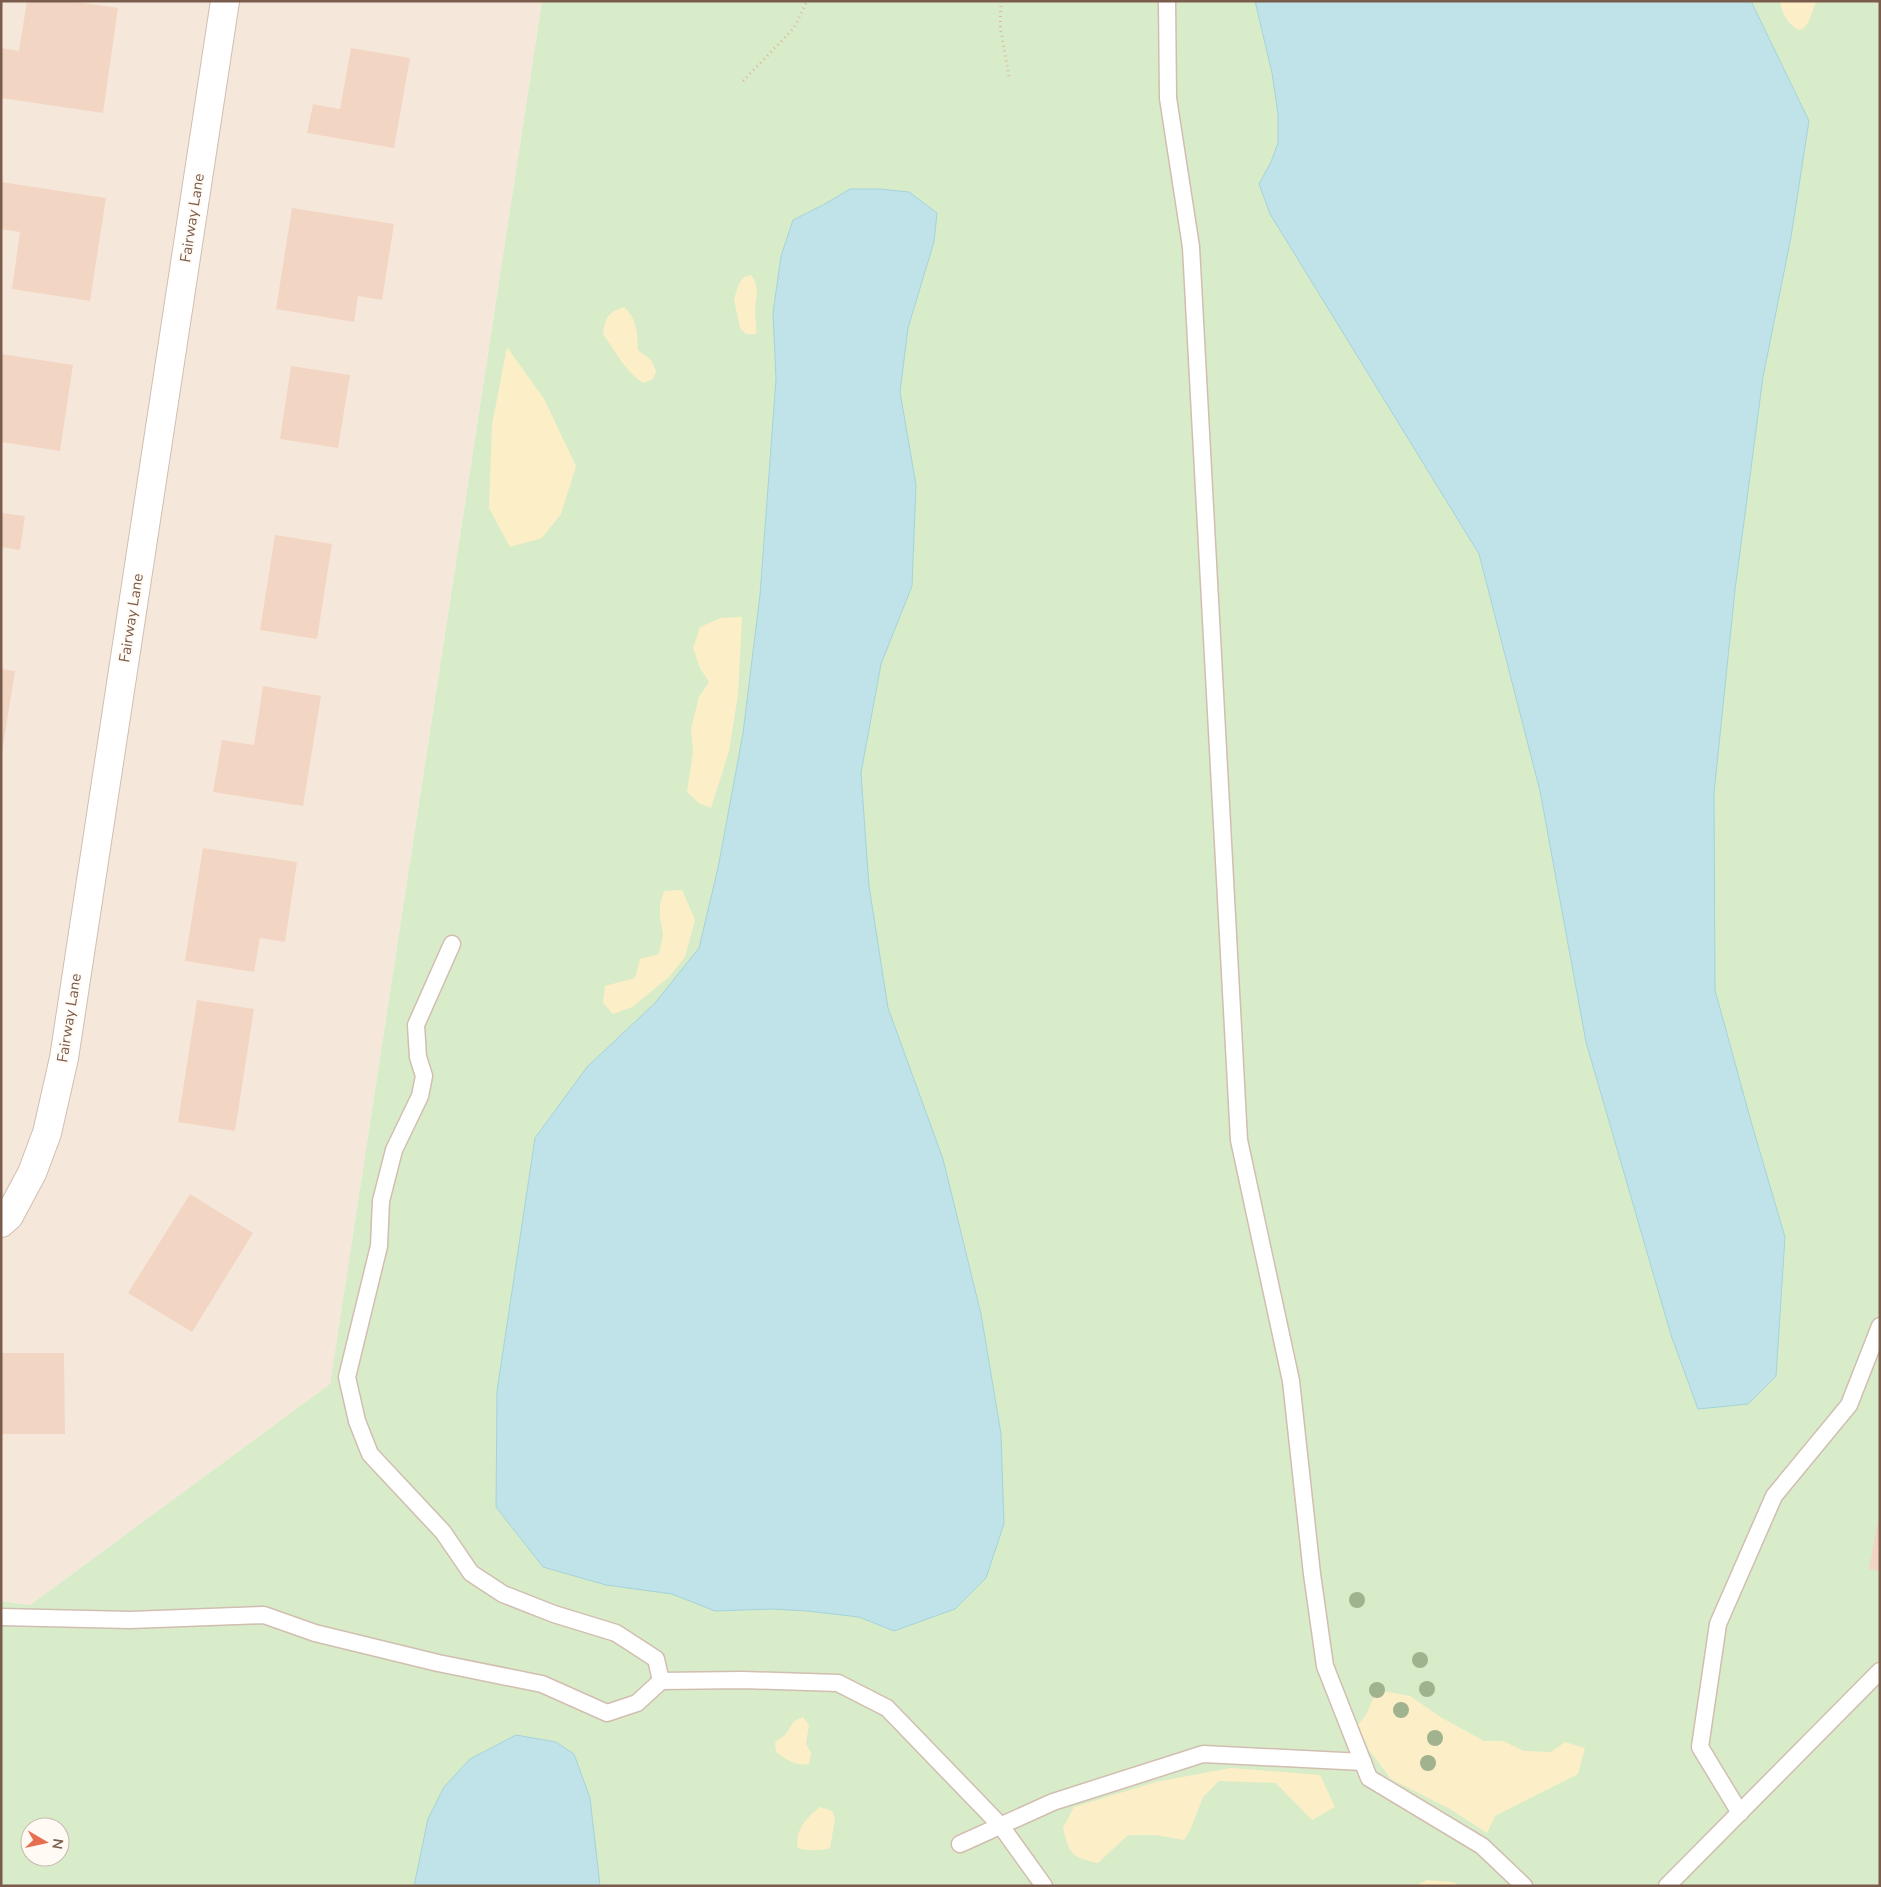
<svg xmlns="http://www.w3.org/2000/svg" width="1881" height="1887" viewBox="0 0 1881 1887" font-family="'Nunito Sans',sans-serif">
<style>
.residential{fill:#f5e8da}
.green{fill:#d8ecc9;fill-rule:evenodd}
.sand{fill:#fcefc7}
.water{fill:#bfe3e8;stroke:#a5d3da}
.building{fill:#f3d5c3}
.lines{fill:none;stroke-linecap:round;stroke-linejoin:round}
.service-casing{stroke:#d1beb0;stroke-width:19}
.minor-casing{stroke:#d1beb0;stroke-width:30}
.path{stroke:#d9b8a5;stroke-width:3;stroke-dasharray:1 4;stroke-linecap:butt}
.service{stroke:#fff;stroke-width:16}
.minor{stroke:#fff;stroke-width:28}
.tree{fill:#a0b28e}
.labels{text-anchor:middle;stroke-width:4;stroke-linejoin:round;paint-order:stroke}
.street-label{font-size:15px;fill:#7a5c4d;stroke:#fffaf3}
</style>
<rect width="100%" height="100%" fill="#fdf6ec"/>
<polygon class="residential" points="1,1 542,1 330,1384 30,1605 1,1601"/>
<path class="green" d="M 542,1 L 1880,1 L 1880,1886 L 1,1886 L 1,1601 L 30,1605 L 330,1384 ZM 30,1827 L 60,1827 L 60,1857 L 30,1857 Z"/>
<g class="sand">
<path d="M 1780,1 L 1817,1 C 1811,10 1811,27 1799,30 C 1789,26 1781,12 1780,1 Z"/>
<path d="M 751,275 C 760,286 756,298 755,310 C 755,318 757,326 756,334 L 746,334 L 740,328 L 734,299 L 739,284 L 743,278 Z"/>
<path d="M 624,307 C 638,321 637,331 638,350 L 651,360 L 656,371 L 653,379 L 644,383 C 625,372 616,352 603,334 C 606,317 607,313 624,307 Z"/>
<polygon points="507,347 544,399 576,466 561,514 542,538 510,547 489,508 492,425"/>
<polygon points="742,617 738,695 729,751 711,808 699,803 687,792 693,752 691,729 699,697 709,682 700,668 693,648 700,627 721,618"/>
<polygon points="682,890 695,920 685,957 669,977 632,1007 613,1014 603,1003 605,986 635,978 640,959 659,954 663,934 660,918 660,903 664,891"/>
<polygon points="1377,1690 1410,1696 1442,1718 1484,1741 1503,1741 1524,1751 1551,1752 1565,1742 1585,1748 1578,1774 1495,1816 1487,1833 1450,1809 1391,1779 1369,1750 1358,1725 1366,1715"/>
<path d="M 803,1717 L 809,1725 L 806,1744 L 811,1753 L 809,1764 C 796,1766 786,1760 776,1752 L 775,1742 L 786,1734 L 794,1721 Z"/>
<path d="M 1231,1768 L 1320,1775 L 1335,1807 L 1312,1820 L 1276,1783 L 1219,1781 L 1203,1797 L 1191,1828 L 1184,1840 L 1156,1835 L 1128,1835 L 1098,1863 C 1071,1857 1069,1854 1063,1828 L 1074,1807 L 1156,1782 Z"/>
<path d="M 820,1807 L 832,1811 L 835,1818 L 830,1848 C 822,1851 806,1851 798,1848 C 794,1831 807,1817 820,1807 Z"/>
<polygon points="1427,1880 1452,1882 1462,1886 1415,1886"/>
</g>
<g class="water">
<polygon points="1255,1 1751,1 1809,121 1791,237 1763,377 1735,590 1714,793 1715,990 1752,1125 1785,1237 1776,1376 1748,1404 1698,1409 1671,1335 1586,1042 1540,791 1479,554 1270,214 1259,184 1271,162 1278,143 1278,114 1272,73"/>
<polygon points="850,189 880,189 909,192 937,213 934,242 908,328 900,392 916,485 912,586 881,664 861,773 869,886 888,1008 943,1159 981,1314 1001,1434 1004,1524 986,1578 955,1609 894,1631 859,1617 807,1611 772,1609 715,1611 672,1594 606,1585 543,1567 496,1507 497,1391 535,1138 587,1067 655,1003 699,948 718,868 743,733 760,595 776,379 773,313 781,256 793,220 823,205"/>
<polygon points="516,1735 556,1742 574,1754 590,1798 600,1886 414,1886 428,1819 444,1787 470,1759"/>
</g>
<g class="building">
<polygon points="27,1 70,1 118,8 103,113 1,98 1,48 19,51"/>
<polygon points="351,48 410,58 394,148 307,133 313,104 340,109"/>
<polygon points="1,182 106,198 90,301 12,289 20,232 1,229"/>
<polygon points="292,208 394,224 382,300 358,296 354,322 276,309"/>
<polygon points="1,354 73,365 60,451 1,442"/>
<polygon points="291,366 350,375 338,448 280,439"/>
<polygon points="1,513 25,516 20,550 1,547"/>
<polygon points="275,535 332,544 317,639 260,630"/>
<polygon points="1,669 15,671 2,752 1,752"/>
<polygon points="263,686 321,696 303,806 213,792 222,740 254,745"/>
<polygon points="203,848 297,862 285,942 260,938 254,972 185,961"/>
<polygon points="197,1000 254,1009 235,1131 178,1122"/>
<polygon points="190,1194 253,1233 192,1332 128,1293"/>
<polygon points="1,1353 64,1353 65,1434 1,1434"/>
<polygon points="1878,1522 1880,1522 1880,1571 1869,1569"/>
</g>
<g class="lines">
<g class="service-casing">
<g id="service">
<polyline points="1167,1 1168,98 1191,247 1239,1140 1291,1381 1312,1574 1325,1666 1369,1778 1482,1846 1524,1886"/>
<polyline points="452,944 416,1025 418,1057 424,1076 420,1096 394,1150 381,1201 379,1246 347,1377 357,1421 370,1454 443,1532 471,1573 503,1594 554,1614 616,1633 656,1659 661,1681"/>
<polyline points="1,1617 130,1620 264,1615 315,1633 438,1663 542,1684 607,1713 637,1703 661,1681 743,1680 838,1683 887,1708 1001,1826 1044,1886"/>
<polyline points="1740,1813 1700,1747 1718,1624 1774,1496 1849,1405 1880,1326"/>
<polyline points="960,1844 1053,1802 1203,1754 1363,1762"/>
<polyline points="1667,1886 1880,1671"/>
</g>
</g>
<g class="minor-casing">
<polyline id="minor" points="1,1223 9,1216 32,1173 47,1133 64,1058 225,1"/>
</g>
<g class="path">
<polyline points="1001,1 1000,25 1009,77"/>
<polyline points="743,81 794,28 807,1"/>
</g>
<use href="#service" class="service"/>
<use href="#minor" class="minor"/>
</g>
<g class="tree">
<circle cx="1357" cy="1600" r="8"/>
<circle cx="1420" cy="1660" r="8"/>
<circle cx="1427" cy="1689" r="8"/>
<circle cx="1377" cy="1690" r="8"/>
<circle cx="1401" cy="1710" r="8"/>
<circle cx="1435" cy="1738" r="8"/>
<circle cx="1428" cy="1763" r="8"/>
</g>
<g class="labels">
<g class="street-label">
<text transform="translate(192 218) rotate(-81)" y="5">Fairway Lane</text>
<text transform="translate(131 618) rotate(-81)" y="5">Fairway Lane</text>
<text transform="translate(69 1018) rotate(-81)" y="5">Fairway Lane</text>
</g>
</g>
<rect width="1881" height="1887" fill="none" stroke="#7a5c4d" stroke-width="5"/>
<g transform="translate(45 1842) rotate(99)"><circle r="24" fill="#fffaf3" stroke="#cabbb1"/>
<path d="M0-4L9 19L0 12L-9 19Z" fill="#e76f51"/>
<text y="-8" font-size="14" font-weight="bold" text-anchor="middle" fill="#7a5c4d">N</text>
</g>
</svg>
